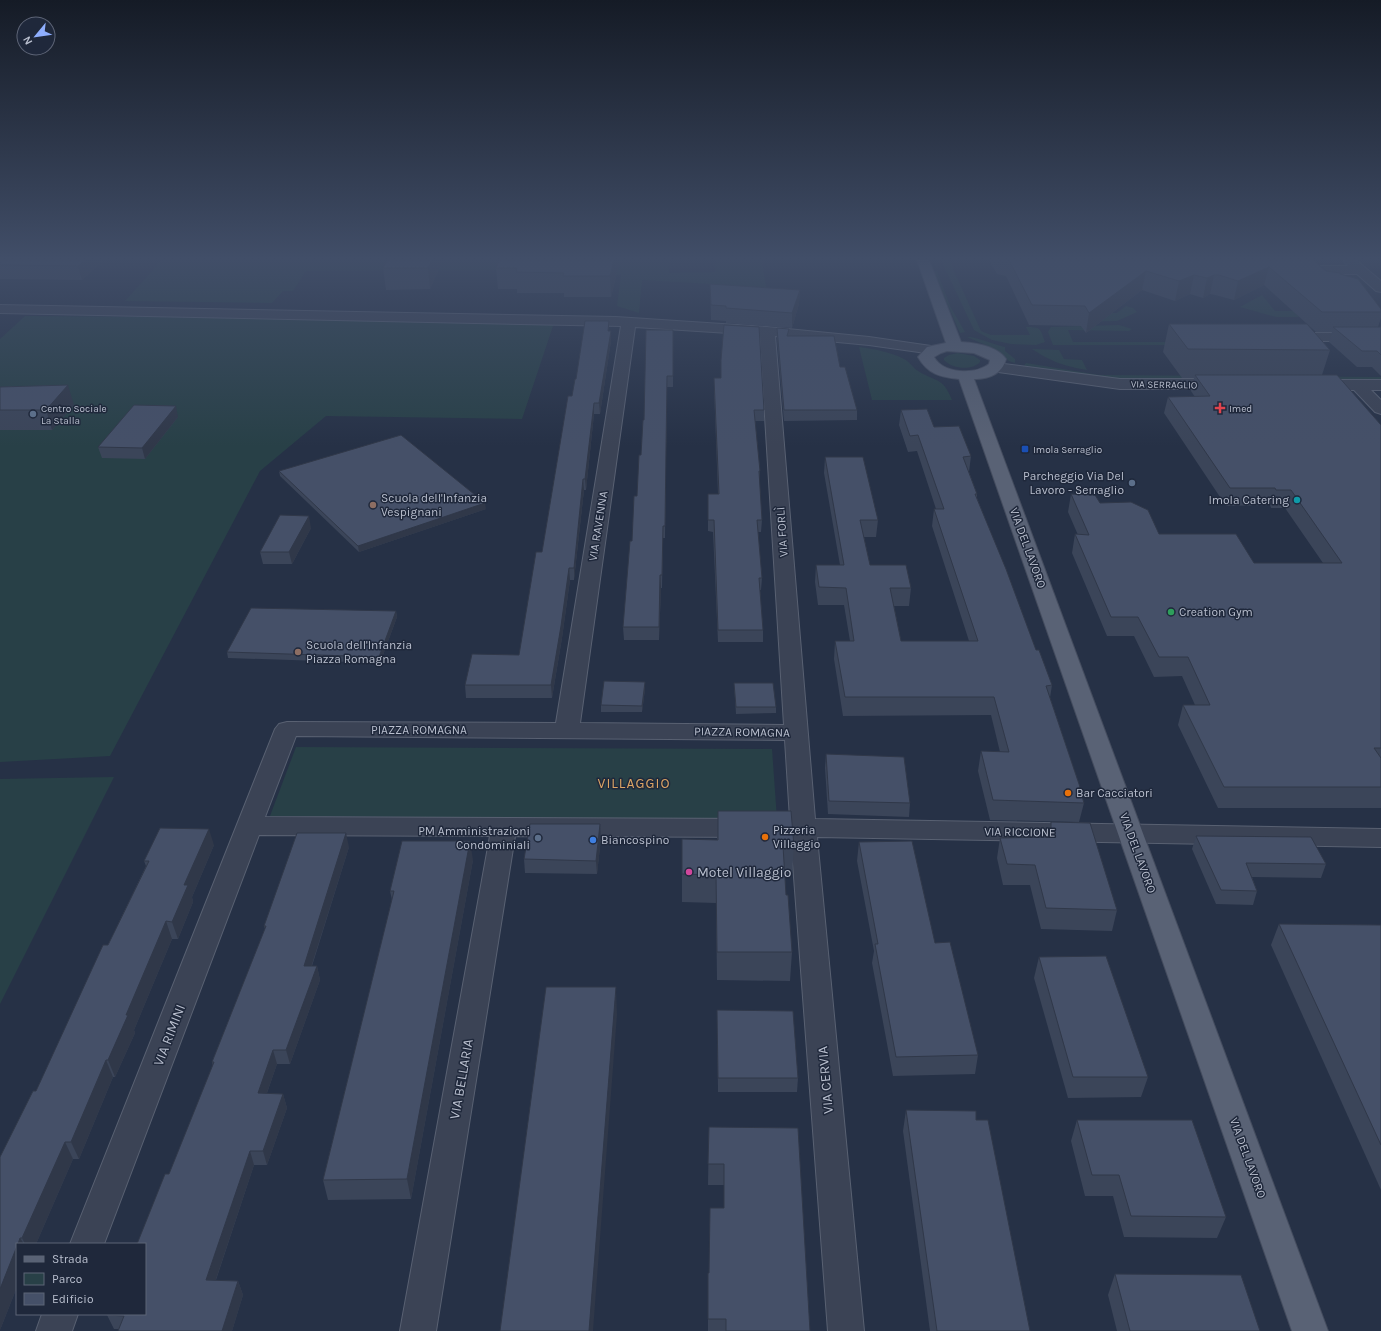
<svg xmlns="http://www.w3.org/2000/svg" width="1381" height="1331" viewBox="0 0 1381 1331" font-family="Karla,sans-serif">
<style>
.green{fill:#284047}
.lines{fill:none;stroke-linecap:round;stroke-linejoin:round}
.minor-casing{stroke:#596172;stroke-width:2}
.major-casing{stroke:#444c5e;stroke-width:2}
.minor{fill:#3b4355;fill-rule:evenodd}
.major{fill:#596275;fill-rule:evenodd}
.wall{fill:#3b4559}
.shaded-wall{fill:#303849}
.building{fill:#455068;stroke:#303849}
.health-dot{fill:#e0444e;stroke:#1f283b;stroke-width:1.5}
.service-dot{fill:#5c6f8a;stroke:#1f283b;stroke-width:1.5}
.transit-dot{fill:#1a4fb4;stroke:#1f283b;stroke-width:1.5}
.culture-dot{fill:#0f9aa8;stroke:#1f283b;stroke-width:1.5}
.education-dot{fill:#8d6e63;stroke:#1f283b;stroke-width:1.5}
.leisure-dot{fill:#2e9e5b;stroke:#1f283b;stroke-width:1.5}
.food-dot{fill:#e8710a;stroke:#1f283b;stroke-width:1.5}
.shop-dot{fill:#3f7fe0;stroke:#1f283b;stroke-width:1.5}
.hotel-dot{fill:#d1479c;stroke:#1f283b;stroke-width:1.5}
.labels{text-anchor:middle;stroke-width:3;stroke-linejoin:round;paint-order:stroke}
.far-street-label{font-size:10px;fill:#b9bfce;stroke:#1f283b}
.far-poi-label{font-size:10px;fill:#b9bfce;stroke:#1f283b;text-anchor:start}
.poi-label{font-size:12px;fill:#b9bfce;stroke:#1f283b;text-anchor:start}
.street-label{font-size:12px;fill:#b9bfce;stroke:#1f283b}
.quarter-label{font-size:14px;letter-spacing:1px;fill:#dda565;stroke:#1f283b}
.near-poi-label{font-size:14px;fill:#b9bfce;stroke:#1f283b;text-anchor:start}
.near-street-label{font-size:14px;fill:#b9bfce;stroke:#1f283b}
</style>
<rect width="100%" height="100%" fill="#263146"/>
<g class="green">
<polygon points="162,260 670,260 669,273 715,272 716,260 762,260 766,287 642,280 639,313 617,306 621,275 509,270 306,271 293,291 283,291 272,303 125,301"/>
<path d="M 941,260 L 949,260 L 981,331 L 991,335 L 1030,335 L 1026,327 C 1041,327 1040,328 1045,342 L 1036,345 L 1011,344 L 992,340 L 974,330 Z"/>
<polygon points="933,271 937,271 950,306 965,332 960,333"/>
<polygon points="1262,295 1275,311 1294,311 1299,317 1276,317 1240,307"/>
<polygon points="1126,306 1133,308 1137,312 1117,321 1068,322 1062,312 1117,313"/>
<polygon points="25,316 555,320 522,419 326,416 260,471 110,756 0,762 0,339"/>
<polygon points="1119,325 1132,329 1129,331 1068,330 1073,342 1169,342 1171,345 1053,345 1048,332 1051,327"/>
<path d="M 967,337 C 974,336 996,345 1005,347 L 1005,351 L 1015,359 L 1015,363 L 1009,361 L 995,349 Z"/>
<path d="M 859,347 C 874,349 891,352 904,359 C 910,362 913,368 918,371 C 936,382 943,377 952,400 L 872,400 Z"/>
<path d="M 1032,349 L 1059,350 L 1064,359 L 1082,360 L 1087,370 C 1064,366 1052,362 1032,349 Z"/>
<path d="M 958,353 L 974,356 L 980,360 L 980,362 C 972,371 952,369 944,360 L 944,358 L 949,355 Z"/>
<polygon points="1026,363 1099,375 1381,377 1381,380 1121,379 1023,367"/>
<polygon points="296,747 772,749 777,819 270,816"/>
<polygon points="114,777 0,1004 0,779"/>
</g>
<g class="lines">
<g class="minor-casing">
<g id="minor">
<polygon points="1345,260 1356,260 1381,281 1381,292 1376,291 1357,274 1296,274 1291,273 1289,270 1291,267 1296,266 1348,266 1344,261"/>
<path d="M 0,305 L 616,317 L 767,327 L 869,337 L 938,347 L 940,350 L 938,353 L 933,354 L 869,345 L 775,336 L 815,819 L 1381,829 L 1381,847 L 817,837 L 864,1331 L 828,1331 L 791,837 L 515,836 L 436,1331 L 400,1331 L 490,836 L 259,835 L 104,1244 L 70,1244 L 275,729 L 279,724 L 287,722 L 556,723 L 621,326 L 0,313 ZM 635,327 L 760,335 L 784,725 L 580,723 ZM 296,736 L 785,740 L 790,819 L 265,817 Z"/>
<polygon points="1288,333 1381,333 1381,341 1288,341 1283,340 1281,337 1283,334"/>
<polygon points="996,363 1120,379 1222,379 1228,381 1230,384 1228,387 1222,389 1120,389 991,371 988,368 991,365"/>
<polygon points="1316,380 1381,380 1381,390 1371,390 1381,400 1381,414 1375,412 1354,390 1316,390 1310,388 1308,385 1310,382"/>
<polygon points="42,1314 78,1314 72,1331 36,1331"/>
</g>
</g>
<g class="major-casing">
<path id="major" d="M 917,260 L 929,260 L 961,342 C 976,343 997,346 1006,359 C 1002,374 989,379 974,379 L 1328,1331 L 1292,1331 L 959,379 C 940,377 928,374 918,357 L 927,347 L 946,343 ZM 947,351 L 974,353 L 990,360 L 989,364 C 975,375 943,374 934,357 L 941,353 Z"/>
</g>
<use href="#minor" class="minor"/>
<use href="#major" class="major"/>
</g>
<g class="wall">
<polygon points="0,260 104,260 82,280 0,279"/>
<polygon points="443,260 430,289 386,290 383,268"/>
<polygon points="499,260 620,260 611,297 564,297 564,293 517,293 517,289 498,289 496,268"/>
<polygon points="989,260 1313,260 1326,271 1340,274 1381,309 1381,318 1378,327 1381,327 1381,376 1372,367 1357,367 1329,342 1332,332 1316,332 1264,285 1234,300 1215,295 1210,294 1203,298 1190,294 1175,301 1142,290 1086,333 1081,326 1029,325 1006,276 997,274"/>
<polygon points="710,284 800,290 799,304 792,328 726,323 726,321 711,320"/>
<polygon points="1169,324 1330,350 1322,375 1381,425 1381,808 1218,808 1178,725 1183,705 1195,705 1182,676 1154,677 1134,636 1107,636 1072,553 1075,534 1078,535 1068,512 1071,494 1100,503 1159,534 1254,563 1323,563 1285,508 1271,508 1270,505 1226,506 1164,413 1168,397 1195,397 1191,391 1194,378 1182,378 1163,352"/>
<polygon points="777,328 789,336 840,367 857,410 857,420 784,421 777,338"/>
<polygon points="673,330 673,387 667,387 665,538 663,538 662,588 661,588 659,640 624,640 623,627 632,541 637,496 644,420"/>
<polygon points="610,331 611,331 611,341 600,414 594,414 586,490 584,490 574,580 570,580 562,638 552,698 466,698 465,685 519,655 542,552 576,379"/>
<polygon points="714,378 764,410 764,421 755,421 760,471 759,482 762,520 761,532 758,532 762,578 761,590 760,590 763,630 763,642 718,642 713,532 708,531 708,494 718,494 714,388"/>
<polygon points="0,387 74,405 52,430 0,430"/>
<polygon points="901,410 934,427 971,456 969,472 977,494 977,498 1036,650 1052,685 1050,698 1080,787 1080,790 1084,803 1079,822 990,820 978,771 981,751 1000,752 991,715 843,716 834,659 835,641 850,641 844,605 818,605 815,582 816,565 840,565 824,473 825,457 878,520 876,537 864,537 870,565 911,588 909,606 894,606 901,641 969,641 932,526 934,509 936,509 917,451 908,452 899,425"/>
<polygon points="178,417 145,459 102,458 98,447"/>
<polygon points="279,471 486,509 359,552 280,476"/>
<polygon points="311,528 292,564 263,564 260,552"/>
<polygon points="396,611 397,617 380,663 228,658 227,652"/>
<polygon points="645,682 645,689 642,712 601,712 601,705"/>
<polygon points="734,683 776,707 776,713 736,714"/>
<polygon points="826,754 910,803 909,817 828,814 825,768"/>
<polygon points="718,811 794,846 792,874 784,874 786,895 792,952 790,981 717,980 716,903 682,902 682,874 717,840"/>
<polygon points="1051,822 1117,910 1112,931 1041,929 1030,885 1003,885 997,858 1000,838 1048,837"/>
<polygon points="600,824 601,838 597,874 525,873 524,859"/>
<polygon points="1196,836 1326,864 1321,878 1252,877 1257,891 1253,905 1216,904 1192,849"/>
<polygon points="859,842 935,943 978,1055 975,1074 893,1076 872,963 874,951 857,861"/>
<polygon points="214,845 192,897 193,902 178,939 172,939 134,1030 135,1033 115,1077 113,1077 79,1159 73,1159 36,1244 17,1244 17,1287 0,1330 36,1091 108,945 146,866 144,861"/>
<polygon points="349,847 312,966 317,966 320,980 290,1064 277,1064 267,1093 283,1094 287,1108 267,1165 254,1165 216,1280 238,1281 243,1295 232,1331 118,1331 119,1329 114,1329 107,1315 145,1314 169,1174 213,1066 212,1062 265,929 264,926"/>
<polygon points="473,860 411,1199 328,1200 323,1180 392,900 390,891"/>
<polygon points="1279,924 1381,925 1381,1190 1271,945"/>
<polygon points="1039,957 1148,1077 1141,1097 1068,1098 1034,978"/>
<polygon points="717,1010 798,1078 797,1092 718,1092"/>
<polygon points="906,1110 976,1120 1030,1331 930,1331 903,1131"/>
<polygon points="1077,1120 1226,1217 1217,1238 1124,1237 1113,1196 1085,1196 1071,1141"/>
<polygon points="709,1127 810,1331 708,1331 708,1273 709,1273 724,1208 724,1185 708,1185"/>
<polygon points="1115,1274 1260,1331 1117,1331 1108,1295"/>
</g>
<g class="shaded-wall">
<polygon points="86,260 104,260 82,280 78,266"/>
<polygon points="432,260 443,260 430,289 428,268"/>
<polygon points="614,260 620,260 611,297 610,276"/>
<polygon points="1269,267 1264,285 1234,300 1238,281"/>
<polygon points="1146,271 1142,290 1086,333 1089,313"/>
<polygon points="1194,275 1190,294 1175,301 1179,281"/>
<polygon points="1214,275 1210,294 1203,298 1207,278"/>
<polygon points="800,290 799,304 792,328 792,313"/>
<polygon points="611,331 611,341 600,414 599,403"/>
<polygon points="68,385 74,405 52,430 46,410"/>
<polygon points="594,403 594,414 586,490 585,479"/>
<polygon points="176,406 178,417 145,459 142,448"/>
<polygon points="583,479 584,490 574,580 574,568"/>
<polygon points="485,503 486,509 359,552 358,546"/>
<polygon points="309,516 311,528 292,564 289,552"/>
<polygon points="569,568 570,580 562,638 552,698 551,685"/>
<polygon points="660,575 661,588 659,640 659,627"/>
<polygon points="396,611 397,617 380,663 379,657"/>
<polygon points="645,682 645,689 642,712 642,706"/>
<polygon points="600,824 601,838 597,874 596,861"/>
<polygon points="209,829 214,845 192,897 193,902 178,939 172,922 184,885"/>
<polygon points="346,833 349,847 307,980 304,966"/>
<polygon points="470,841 473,860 411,1199 407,1179"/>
<polygon points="166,921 172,939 134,1030 135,1033 115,1077 108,1060 126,1015"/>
<polygon points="317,966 320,980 290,1064 286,1050"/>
<polygon points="616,987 617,1015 593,1331 589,1331"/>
<polygon points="273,1050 277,1064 262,1107 258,1093"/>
<polygon points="106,1060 113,1077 79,1159 71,1142"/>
<polygon points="283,1094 287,1108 267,1165 263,1151"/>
<polygon points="65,1142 73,1159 36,1244 25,1244 22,1238"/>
<polygon points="250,1151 254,1165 211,1294 206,1280"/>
<polygon points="20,1238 24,1244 18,1244"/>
<polygon points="17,1246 17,1287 0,1330 0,1289"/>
<polygon points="238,1281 243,1295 232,1331 222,1331"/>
</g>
<g class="building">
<polygon points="0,260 86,260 78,266 0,265"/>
<polygon points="387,260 432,260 428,268 383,268"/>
<polygon points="499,260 614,260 610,276 563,276 564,273 516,272 517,268 496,268"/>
<polygon points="1009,260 1313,260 1326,271 1340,273 1340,274 1358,279 1381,309 1381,312 1322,312 1269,267 1238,281 1219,275 1214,275 1207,278 1194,275 1179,281 1146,271 1089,313 1085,306 1032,305"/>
<polygon points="710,284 800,290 792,313 726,308 726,306 711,305"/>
<polygon points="585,321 609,321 608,331 611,331 599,403 594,403 585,479 583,479 574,568 569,568 561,626 551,685 465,685 472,654 519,655 536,552 542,552 568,396 572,396 575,379 576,379"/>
<polygon points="1169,324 1307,324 1330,350 1188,349"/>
<polygon points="724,325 759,327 764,410 754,410 760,471 759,471 762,520 757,520 762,578 759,578 763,630 718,630 714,520 708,520 708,494 719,494 714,378 721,378 721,360"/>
<polygon points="1333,327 1381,327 1381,355 1377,351 1362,351"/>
<polygon points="777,328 789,329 787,336 834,336 840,367 845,367 857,410 784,410"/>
<polygon points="646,330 673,330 673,376 667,376 665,526 663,526 662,575 660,575 659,627 623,627 630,541 632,541 634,496 637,496 639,455 641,455 643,420 644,420"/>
<polygon points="1195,375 1337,375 1381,425 1381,748 1374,748 1381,758 1381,787 1224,787 1183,705 1210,705 1188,657 1159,657 1138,617 1111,617 1075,534 1089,535 1071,494 1095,495 1100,503 1131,502 1148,510 1159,534 1236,534 1254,563 1342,563 1291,490 1276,490 1275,488 1230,488 1168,397 1210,396"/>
<polygon points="68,385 46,410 0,410 0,387"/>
<polygon points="134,405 176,406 142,448 98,447"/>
<polygon points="927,409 934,427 959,426 971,456 963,457 977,494 975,494 1006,569 1036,650 1039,650 1052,685 1046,686 1080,787 1079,787 1084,803 993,800 981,751 1009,752 994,697 845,697 835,641 854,641 846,588 819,587 816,565 844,565 825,457 863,457 878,520 860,520 870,565 906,565 911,588 890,588 901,641 978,641 934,509 944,509 918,435 910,436 901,410"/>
<polygon points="401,435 485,503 358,546 279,471"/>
<polygon points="280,515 309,516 289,552 260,552"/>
<polygon points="251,608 396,611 379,657 227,652"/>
<polygon points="604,681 645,682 642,706 601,705"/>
<polygon points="734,683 773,683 776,707 736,707"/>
<polygon points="826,754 904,757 910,803 829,801"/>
<polygon points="718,811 791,811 794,846 783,846 786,895 788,895 792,952 717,952 716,875 682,874 682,839 718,840"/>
<polygon points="1051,822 1090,823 1117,910 1046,908 1035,865 1007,864 1000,838 1051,837"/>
<polygon points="530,824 600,824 596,861 524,859"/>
<polygon points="160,828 209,829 184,885 188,885 172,922 166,921 126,1015 128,1015 108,1060 106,1060 71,1142 65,1142 22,1238 20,1238 18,1244 17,1244 17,1246 0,1289 0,1157 33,1091 36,1091 103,945 108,945 149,861 144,861"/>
<polygon points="297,833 346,833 304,966 317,966 286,1050 273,1050 258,1093 283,1094 263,1151 250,1151 206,1280 238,1281 222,1331 118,1331 124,1316 107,1315 107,1314 145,1314 145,1244 137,1244 165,1174 169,1174 214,1062 212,1062 266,926 264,926"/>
<polygon points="1196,836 1311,837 1326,864 1246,863 1257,891 1221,890"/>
<polygon points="402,841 470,841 407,1179 323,1180 394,891 390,891"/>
<polygon points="912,841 935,943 950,942 978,1055 896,1057 875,944 878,944 859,842"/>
<polygon points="1279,924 1381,925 1381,1145"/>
<polygon points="1106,956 1148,1077 1073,1077 1039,957"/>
<polygon points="546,987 616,987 589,1331 500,1331"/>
<polygon points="717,1010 793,1011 798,1078 718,1078"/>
<polygon points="906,1110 976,1111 976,1120 988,1120 1030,1331 937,1331"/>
<polygon points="1077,1120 1192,1120 1226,1217 1131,1216 1119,1175 1092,1175"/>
<polygon points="709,1127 798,1128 810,1331 726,1331 726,1319 708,1319 708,1273 709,1273 710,1208 724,1208 724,1164 708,1164"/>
<polygon points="1115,1274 1241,1275 1260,1331 1130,1331"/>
</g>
<linearGradient id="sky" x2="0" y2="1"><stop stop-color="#151b26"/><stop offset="0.58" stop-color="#414e68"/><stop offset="1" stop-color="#414e68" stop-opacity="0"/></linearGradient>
<rect width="1381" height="446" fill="url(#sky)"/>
<path class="health-dot" d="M1218 402h4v4h4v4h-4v4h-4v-4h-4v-4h4z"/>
<g class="service-dot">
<circle cx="33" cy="414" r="4"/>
<circle cx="1132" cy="483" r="4"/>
<circle cx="538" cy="838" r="4"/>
</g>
<rect class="transit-dot" x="1021" y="445" width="8" height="8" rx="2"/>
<circle class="culture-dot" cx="1297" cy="500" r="4"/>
<g class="education-dot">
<circle cx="373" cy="505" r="4"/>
<circle cx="298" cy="652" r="4"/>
</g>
<circle class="leisure-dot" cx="1171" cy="612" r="4"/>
<g class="food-dot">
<circle cx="1068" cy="793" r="4"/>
<circle cx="765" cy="837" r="4"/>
</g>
<circle class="shop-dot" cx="593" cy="840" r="4"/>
<circle class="hotel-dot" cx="689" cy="872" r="4"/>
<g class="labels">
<g class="far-street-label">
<text transform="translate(1164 384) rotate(1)" y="4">VIA SERRAGLIO</text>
</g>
<g class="far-poi-label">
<text x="41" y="412">Centro Sociale<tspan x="41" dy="12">La Stalla</tspan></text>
<text x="1229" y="412">Imed</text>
<text x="1033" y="453">Imola Serraglio</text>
</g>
<g class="poi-label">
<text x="1124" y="480" text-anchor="end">Parcheggio Via Del<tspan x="1124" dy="14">Lavoro - Serraglio</tspan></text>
<text x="381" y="502">Scuola dell'Infanzia<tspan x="381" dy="14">Vespignani</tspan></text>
<text x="1289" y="504" text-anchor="end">Imola Catering</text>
<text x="1179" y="616">Creation Gym</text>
<text x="306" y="649">Scuola dell'Infanzia<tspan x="306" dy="14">Piazza Romagna</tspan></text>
<text x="1076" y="797">Bar Cacciatori</text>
<text x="773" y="834">Pizzeria<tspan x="773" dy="14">Villaggio</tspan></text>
<text x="530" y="835" text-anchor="end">PM Amministrazioni<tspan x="530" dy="14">Condominiali</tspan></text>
<text x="601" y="844">Biancospino</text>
</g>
<g class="street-label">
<text transform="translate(598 526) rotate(-81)" y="4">VIA RAVENNA</text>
<text transform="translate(782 532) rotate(-94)" y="4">VIA FORLÌ</text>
<text transform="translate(1028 548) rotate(70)" y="4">VIA DEL LAVORO</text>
<text x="419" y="734">PIAZZA ROMAGNA</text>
<text transform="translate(742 732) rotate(1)" y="4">PIAZZA ROMAGNA</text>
<text transform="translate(1020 832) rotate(1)" y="4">VIA RICCIONE</text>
<text transform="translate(1138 853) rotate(70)" y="4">VIA DEL LAVORO</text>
<text transform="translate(1248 1158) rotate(70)" y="4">VIA DEL LAVORO</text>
</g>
<g class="quarter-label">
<text x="634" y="788">VILLAGGIO</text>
</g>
<g class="near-poi-label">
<text x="697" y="877">Motel Villaggio</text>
</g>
<g class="near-street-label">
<text transform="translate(169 1035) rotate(-69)" y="5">VIA RIMINI</text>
<text transform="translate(461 1079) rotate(-80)" y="5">VIA BELLARIA</text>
<text transform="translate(825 1080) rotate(-95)" y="5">VIA CERVIA</text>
</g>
</g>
<rect x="16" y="1243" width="130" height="72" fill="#1f283b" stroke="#5d6476"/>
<rect x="24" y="1256" width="20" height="6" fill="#596275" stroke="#5d6476"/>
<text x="52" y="1263" font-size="12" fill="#b9bfce">Strada</text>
<rect x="24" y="1273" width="20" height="12" fill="#284047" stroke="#5d6476"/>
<text x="52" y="1283" font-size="12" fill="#b9bfce">Parco</text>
<rect x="24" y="1293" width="20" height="12" fill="#455068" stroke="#5d6476"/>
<text x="52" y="1303" font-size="12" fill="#b9bfce">Edificio</text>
<g transform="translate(36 36) rotate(241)"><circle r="19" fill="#1f283b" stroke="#5d6476"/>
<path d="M0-3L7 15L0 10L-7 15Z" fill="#8eaefe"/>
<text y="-6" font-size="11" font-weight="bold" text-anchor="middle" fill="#b9bfce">N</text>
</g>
</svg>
